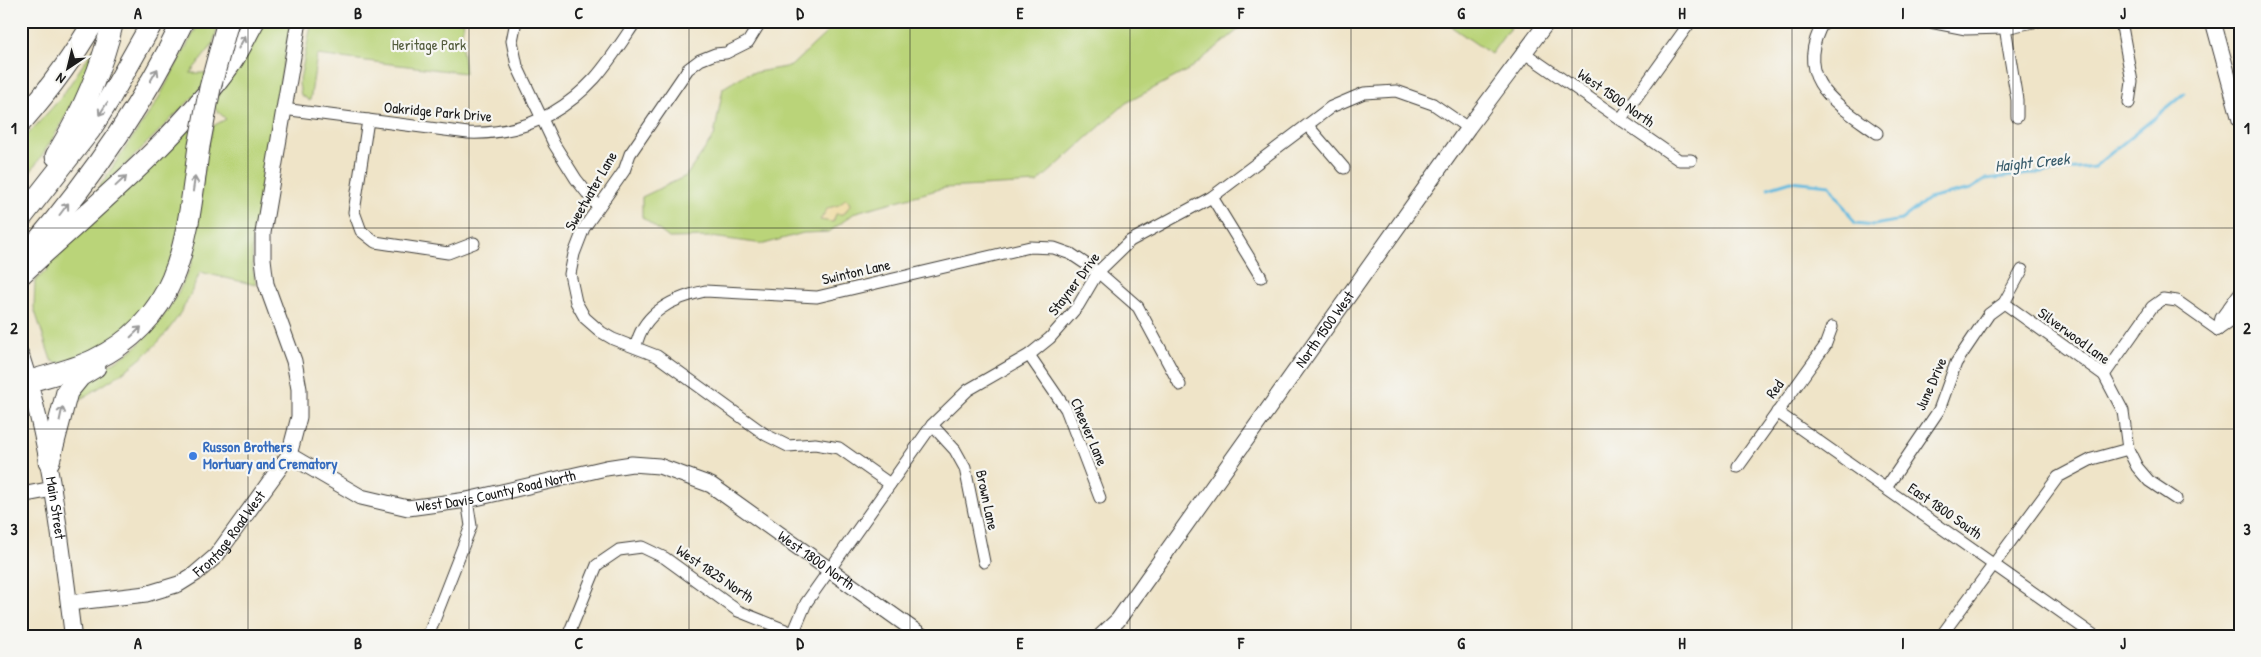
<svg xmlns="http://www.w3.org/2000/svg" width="2261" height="657" viewBox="0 0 2261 657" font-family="'Patrick Hand',sans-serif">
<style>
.green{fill:#bad479;stroke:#6b784a}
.sand{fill:#eeda9e;stroke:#857b5d}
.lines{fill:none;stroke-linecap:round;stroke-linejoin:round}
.stream{stroke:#62badf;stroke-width:3}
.minor-casing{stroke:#3c3a36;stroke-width:13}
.tertiary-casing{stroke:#3c3a36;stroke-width:17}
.secondary-casing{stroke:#3c3a36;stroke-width:18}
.motorway-casing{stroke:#3c3a36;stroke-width:23}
.minor{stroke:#fff;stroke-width:11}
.tertiary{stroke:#fff;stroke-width:15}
.secondary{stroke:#fff;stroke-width:16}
.motorway{stroke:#fff;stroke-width:21}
.motorway-bridge-casing{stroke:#3c3a36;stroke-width:23;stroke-linecap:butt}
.motorway-bridge{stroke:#fff;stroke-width:21}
.oneway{stroke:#999}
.grid{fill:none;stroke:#1c1c1c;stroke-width:1;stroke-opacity:0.55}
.shop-dot{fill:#3f7fe0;stroke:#f6f6f2;stroke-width:2}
.labels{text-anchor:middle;stroke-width:4.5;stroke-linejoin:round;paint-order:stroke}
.park-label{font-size:15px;fill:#535c3d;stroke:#f6f6f2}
.street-label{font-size:15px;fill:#1c1c1c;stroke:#f6f6f2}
.shop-label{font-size:15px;font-weight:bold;fill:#366cbe;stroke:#f6f6f2;text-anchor:start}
.water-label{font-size:16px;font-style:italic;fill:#385b6a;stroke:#f6f6f2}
.neatline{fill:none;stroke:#1c1c1c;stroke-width:2}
.grid-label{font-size:16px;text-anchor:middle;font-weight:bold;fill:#1c1c1c}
</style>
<rect width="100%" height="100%" fill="#f6f6f2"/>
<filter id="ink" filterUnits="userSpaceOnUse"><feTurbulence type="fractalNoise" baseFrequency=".02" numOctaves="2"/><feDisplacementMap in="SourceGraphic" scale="10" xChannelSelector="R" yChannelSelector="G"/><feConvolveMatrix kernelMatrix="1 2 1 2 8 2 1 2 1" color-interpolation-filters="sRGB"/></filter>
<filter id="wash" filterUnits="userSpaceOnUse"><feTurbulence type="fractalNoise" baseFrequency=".0096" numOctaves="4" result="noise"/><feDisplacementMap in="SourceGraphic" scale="20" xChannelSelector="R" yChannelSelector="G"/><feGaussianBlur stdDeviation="1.12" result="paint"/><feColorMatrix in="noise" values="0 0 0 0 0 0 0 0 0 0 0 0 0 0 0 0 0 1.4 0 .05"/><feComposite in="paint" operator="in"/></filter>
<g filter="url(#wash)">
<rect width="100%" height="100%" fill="#efe4c8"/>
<g class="green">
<polygon points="200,21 220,21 212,46 190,73 206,73 203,87 91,199 156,103"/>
<path d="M 264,21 L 291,21 L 252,243 L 253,269 L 256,285 L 200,272 C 172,344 136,366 72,404 C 79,376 117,364 137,346 C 162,323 180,294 192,262 L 206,153 L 213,126 L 226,119 L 214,108 L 219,93 Z"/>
<polygon points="312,21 464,21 461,38 465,73 317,55 310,101 301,95 299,84"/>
<polygon points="839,21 1249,21 1190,69 1126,103 1037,183 944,188 856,212 829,232 803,233 764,244 712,237 669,238 642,217 642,197 686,176 714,136 723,88 746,74 791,66"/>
<polygon points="1443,21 1515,21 1491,54"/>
<path d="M 95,47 C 79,98 53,142 21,185 L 21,142 L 60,99 Z"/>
<polygon points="189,127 194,129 177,250 146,310 106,346 58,364 51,360 49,354 34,308 35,281 48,269 45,264"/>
</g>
<polygon class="sand" points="845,199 848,200 850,205 844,214 836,214 833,222 820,220 828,208 839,205"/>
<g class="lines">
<polyline class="stream" points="1768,188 1791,181 1830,185 1855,223 1874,225 1901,220 1928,199 1971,189 1986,179 2094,167 2185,93"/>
</g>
</g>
<g filter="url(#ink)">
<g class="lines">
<g class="minor-casing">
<g id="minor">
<polyline points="516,21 512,41 517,66 554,144 576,179 598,207"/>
<polyline points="761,21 748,42 726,53 715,54 700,60 688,69 630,154 624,171 584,228 574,254 570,274 576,302 585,318 601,332 613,339 657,356 766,435 788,446 815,444 839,448 890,484"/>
<path d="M 1824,21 C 1791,79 1835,103 1877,133"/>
<polyline points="1925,21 1966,29 2005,28 2038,21"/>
<polyline points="2004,21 2017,100 2017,117"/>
<polyline points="2121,21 2132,82 2129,103"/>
<polyline points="1526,54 1679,160 1691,160"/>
<path d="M 283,109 L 468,133 C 519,135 561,115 595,78 C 610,61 623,40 636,21"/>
<polyline points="368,120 354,212 361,231 375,242 448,253 474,243"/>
<polyline points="1620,120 1691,21"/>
<polyline points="1308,126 1344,168"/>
<polyline points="1212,197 1261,277"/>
<polyline points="2004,303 2104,375 2123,411 2128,449 2137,467 2149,481 2176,499"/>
<polyline points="2218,330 2221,318 2240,292"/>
<polyline points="2218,330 2228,323 2240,307"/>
<path d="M 636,346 C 643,312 673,298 705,291 L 817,297 L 1030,247 L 1054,248 L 1071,254 L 1098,272 L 1138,307 L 1180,385"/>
<polyline points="1029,355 1066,409 1100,498"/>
<polyline points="2104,375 2152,307 2163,299 2177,301 2218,330"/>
<polyline points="1777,412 2095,636"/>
<polyline points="932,425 955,450 965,468 984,562"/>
<polyline points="1738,467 1825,346 1832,327"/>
<polyline points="1886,488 1939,410 1956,363 1989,314 2004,303 2022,270"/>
<polyline points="428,636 471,526 467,500"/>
<polyline points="568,636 597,565 619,550 642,547 665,558 738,611 793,633"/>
<polyline points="792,636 806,603 932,425 968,390 1029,355 1050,338 1078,306 1098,272 1130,241 1212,197 1331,107 1364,93 1396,91 1433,104 1468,128"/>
<polyline points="1941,636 2058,477 2092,459 2128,449"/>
</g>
</g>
<g class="tertiary-casing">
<g id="tertiary">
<polyline points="2213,21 2240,120"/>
<path id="s1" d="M 289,455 L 361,497 L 408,508 L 467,500 L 606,468 L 632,464 L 659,466 L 711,485 L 922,636"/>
<polyline points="21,495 53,489"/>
<path id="s2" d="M 69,603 L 146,594 L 179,584 L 195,574 L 216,556 L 289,455 L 299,417 L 299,389 L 294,361 L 266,284 L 263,259 L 263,233 L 299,21"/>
<path id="s3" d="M 1101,636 L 1118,620 L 1468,128 L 1548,21"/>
</g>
</g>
<g class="secondary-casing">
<g id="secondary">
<path id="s4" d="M 21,356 C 51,447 61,542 73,636"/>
</g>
</g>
<g class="motorway-casing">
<g id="motorway">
<path d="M 21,122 C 49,90 73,58 94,21"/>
<path d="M 56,156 C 81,115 102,68 113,21"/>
<polyline points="21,218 90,130 108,101 153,21"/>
<path d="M 31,249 C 90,180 144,103 183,21"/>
<path d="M 21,274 C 93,207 173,144 230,64 C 239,51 246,35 254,21"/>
<path d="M 21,384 C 45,376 71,371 94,360 C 184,317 187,233 199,146"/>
<polyline points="49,461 67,392 80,376 95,367"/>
</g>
</g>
<use href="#minor" class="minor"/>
<use href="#tertiary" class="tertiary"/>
<use href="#secondary" class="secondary"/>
<use href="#motorway" class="motorway"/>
<g class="motorway-bridge-casing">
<polyline id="motorway-bridge" points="199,146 210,88 228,21"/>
</g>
<use href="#motorway-bridge" class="motorway-bridge"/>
</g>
<defs><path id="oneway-shaft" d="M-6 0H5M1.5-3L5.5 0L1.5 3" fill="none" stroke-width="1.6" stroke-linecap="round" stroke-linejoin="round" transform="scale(1.25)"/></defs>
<g class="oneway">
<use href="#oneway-shaft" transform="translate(242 42) rotate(-61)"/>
<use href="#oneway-shaft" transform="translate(154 75) rotate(-60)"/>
<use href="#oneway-shaft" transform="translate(103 109) rotate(123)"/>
<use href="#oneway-shaft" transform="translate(121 181) rotate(-43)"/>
<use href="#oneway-shaft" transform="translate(194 184) rotate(-82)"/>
<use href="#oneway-shaft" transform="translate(64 209) rotate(-53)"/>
<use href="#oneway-shaft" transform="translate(136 332) rotate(-44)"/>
<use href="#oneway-shaft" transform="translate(61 414) rotate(-78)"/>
</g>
</g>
<path class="grid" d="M 248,21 L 248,636M 469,21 L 469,636M 689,21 L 689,636M 910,21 L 910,636M 1130,21 L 1130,636M 1351,21 L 1351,636M 1572,21 L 1572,636M 1792,21 L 1792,636M 2013,21 L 2013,636M 21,228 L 2240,228M 21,429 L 2240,429"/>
<circle class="shop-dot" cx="193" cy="456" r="5"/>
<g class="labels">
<g class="park-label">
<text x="429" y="50">Heritage Park</text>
</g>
<g class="street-label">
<text transform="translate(1616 98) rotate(35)" y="5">West 1500 North</text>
<text transform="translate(438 112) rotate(5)" y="5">Oakridge Park Drive</text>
<text transform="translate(591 191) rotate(-60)" y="5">Sweetwater Lane</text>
<text transform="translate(856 272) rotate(-13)" y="5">Swinton Lane</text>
<text transform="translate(1074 284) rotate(-53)" y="5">Stayner Drive</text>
<text dy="5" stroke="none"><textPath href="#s3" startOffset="380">North 1500 West</textPath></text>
<text transform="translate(2074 336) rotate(36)" y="5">Silverwood Lane</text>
<text transform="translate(1931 384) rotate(-66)" y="5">June Drive</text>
<text transform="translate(1775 389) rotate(-54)" y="5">Red</text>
<text transform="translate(1089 432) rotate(67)" y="5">Cheever Lane</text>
<text dy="5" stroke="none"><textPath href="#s1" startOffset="221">West Davis County Road North</textPath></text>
<text transform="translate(987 500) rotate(78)" y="5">Brown Lane</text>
<text dy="5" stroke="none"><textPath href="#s4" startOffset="156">Main Street</textPath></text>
<text transform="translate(1945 511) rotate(35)" y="5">East 1800 South</text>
<text dy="5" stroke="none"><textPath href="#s2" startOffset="184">Frontage Road West</textPath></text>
<text dy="5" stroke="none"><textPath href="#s1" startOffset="572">West 1800 North</textPath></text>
<text transform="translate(715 574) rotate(34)" y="5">West 1825 North</text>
</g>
<g class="shop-label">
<text x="203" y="452">Russon Brothers<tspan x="203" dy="17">Mortuary and Crematory</tspan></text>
</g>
<g class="water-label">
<text transform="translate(2032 162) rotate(-6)" y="6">Haight Creek</text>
</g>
</g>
<rect width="2261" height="657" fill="none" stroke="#f6f6f2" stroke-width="55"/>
<g transform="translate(68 68) rotate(215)" stroke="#f6f6f2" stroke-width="4" paint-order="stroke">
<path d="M0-4L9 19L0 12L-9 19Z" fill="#1c1c1c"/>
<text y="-8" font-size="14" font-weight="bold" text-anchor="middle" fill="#1c1c1c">N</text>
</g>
<rect x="28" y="28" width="2206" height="602" class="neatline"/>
<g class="grid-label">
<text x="138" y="19">A</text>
<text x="358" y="19">B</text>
<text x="579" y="19">C</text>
<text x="800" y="19">D</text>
<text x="1020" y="19">E</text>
<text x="1241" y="19">F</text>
<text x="1461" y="19">G</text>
<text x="1682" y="19">H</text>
<text x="1903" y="19">I</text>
<text x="2123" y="19">J</text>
<text x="14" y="134">1</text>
<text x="2247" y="134">1</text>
<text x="14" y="334">2</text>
<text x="2247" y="334">2</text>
<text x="14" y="535">3</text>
<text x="2247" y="535">3</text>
<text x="138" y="649">A</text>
<text x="358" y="649">B</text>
<text x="579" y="649">C</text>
<text x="800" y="649">D</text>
<text x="1020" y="649">E</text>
<text x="1241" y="649">F</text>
<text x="1461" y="649">G</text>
<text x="1682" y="649">H</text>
<text x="1903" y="649">I</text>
<text x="2123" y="649">J</text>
</g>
</svg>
